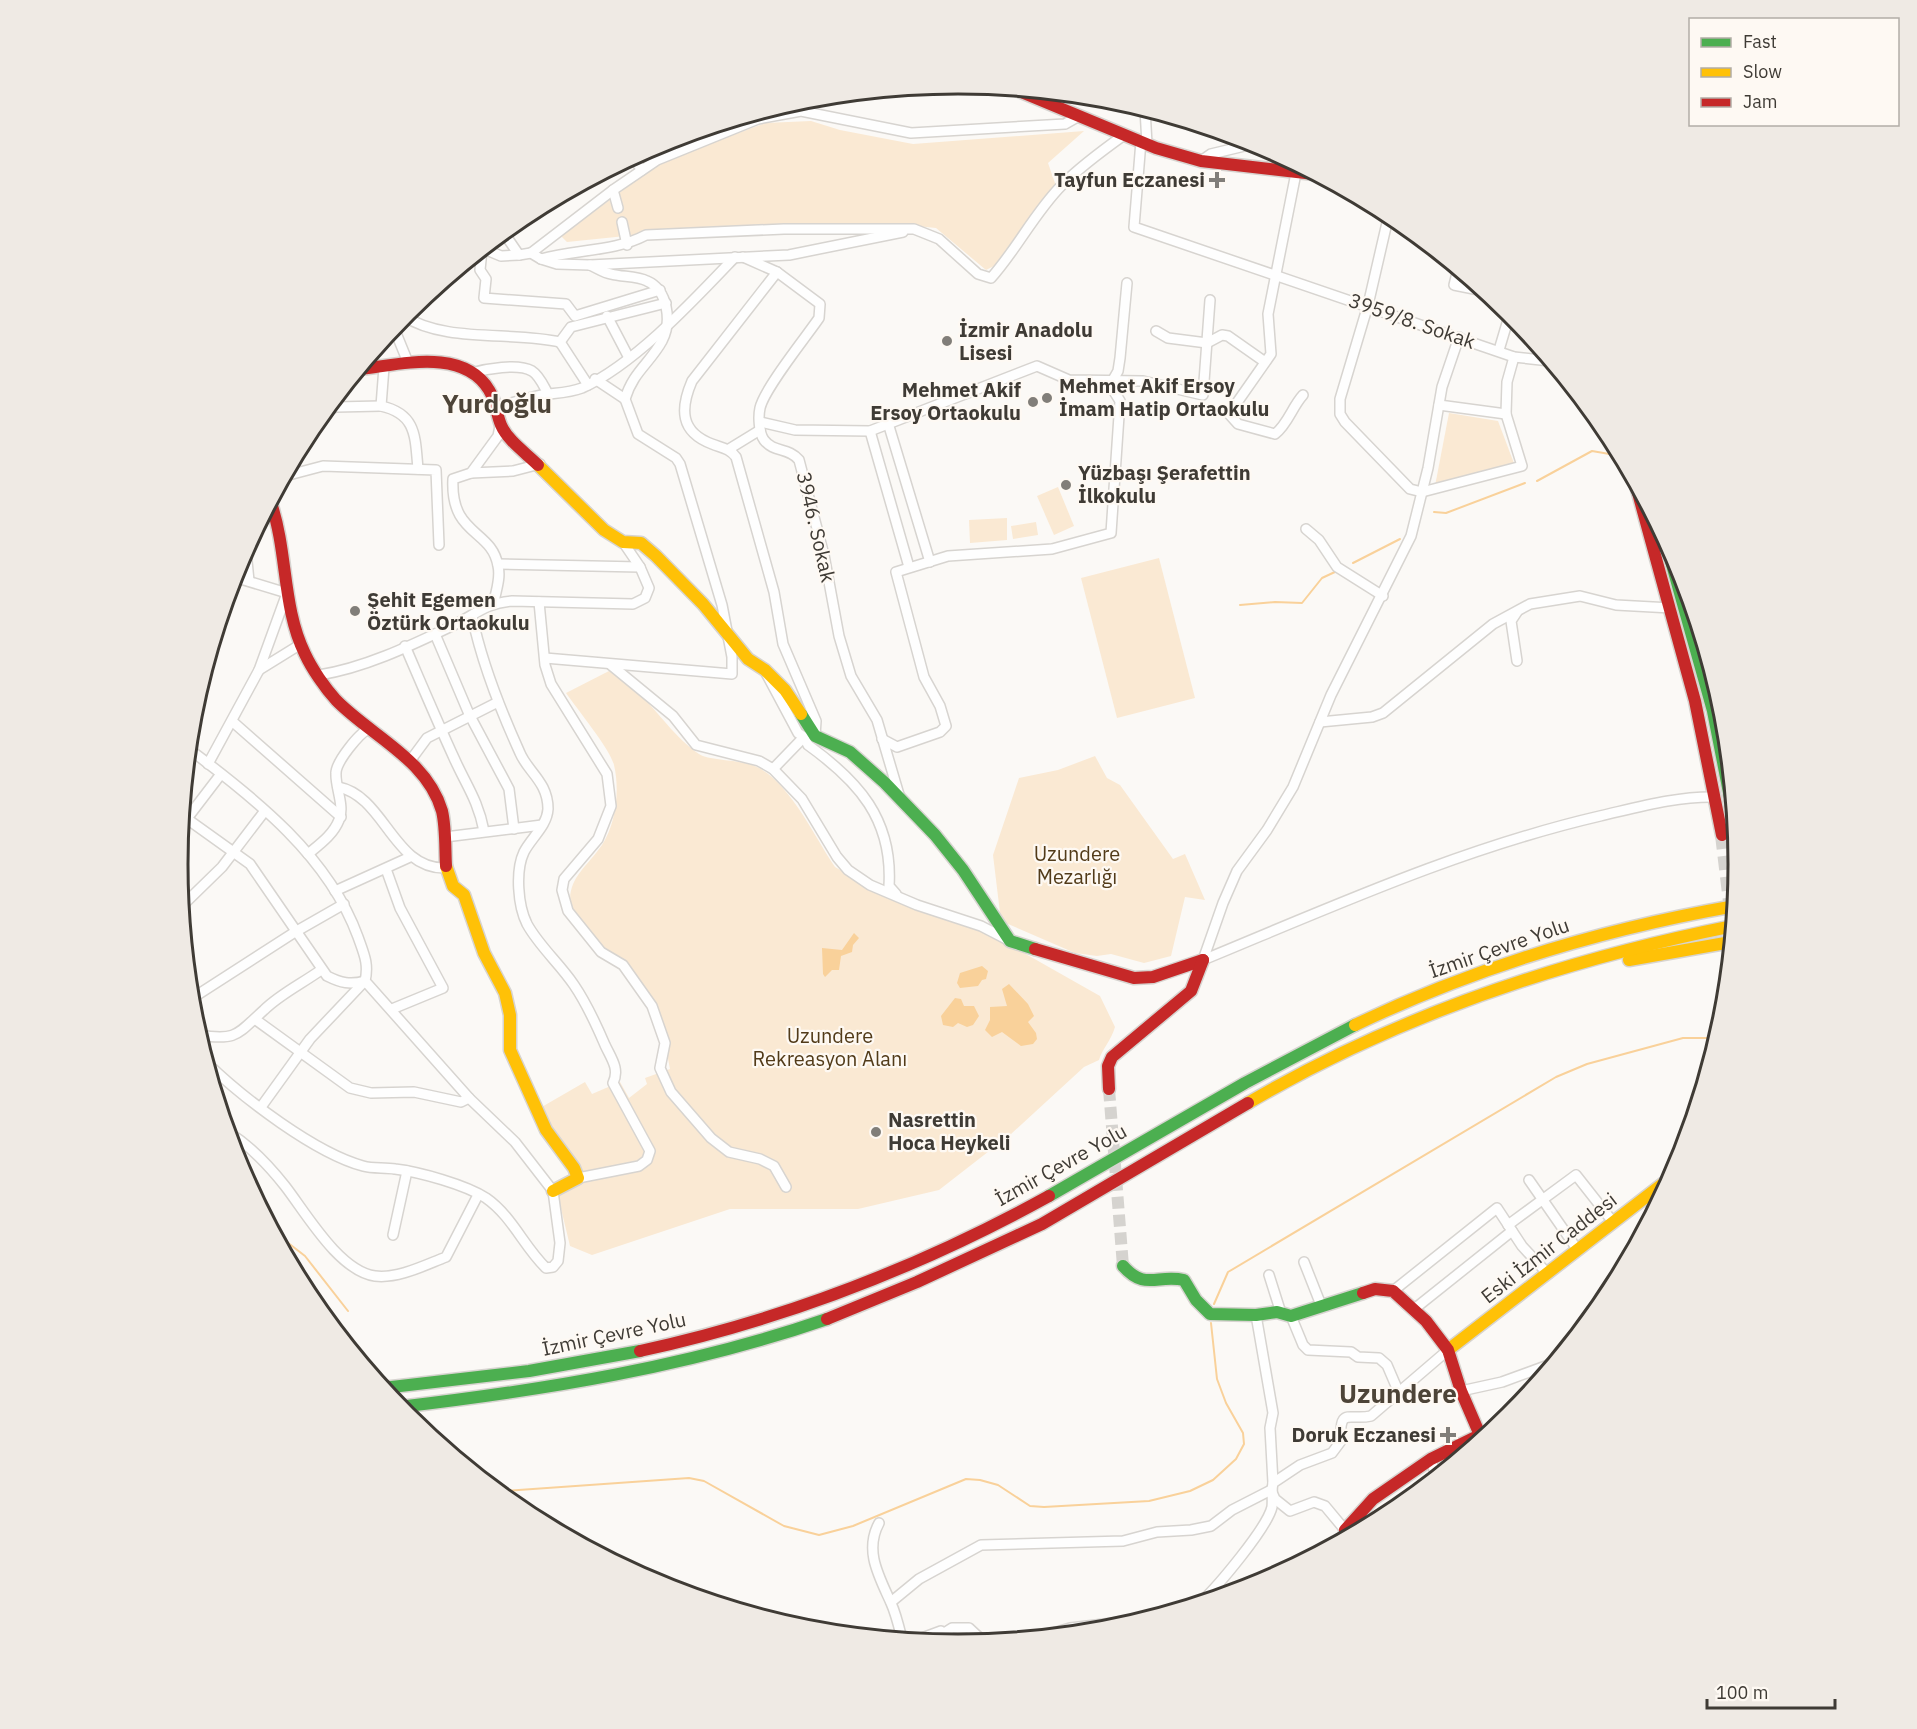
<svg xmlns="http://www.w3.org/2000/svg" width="1917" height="1729" viewBox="0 0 1917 1729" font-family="'IBM Plex Sans',sans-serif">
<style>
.green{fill:#fae9d3}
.water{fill:#f9d19a}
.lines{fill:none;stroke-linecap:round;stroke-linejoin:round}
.stream{stroke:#f9d19a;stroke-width:2}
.secondary-tunnel{stroke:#d5d3cf;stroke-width:12;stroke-dasharray:12 6;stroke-linecap:butt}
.primary-tunnel{stroke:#d5d3cf;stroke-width:14;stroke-dasharray:14 7;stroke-linecap:butt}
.street-casing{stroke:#d7d4d0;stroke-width:12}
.fast-casing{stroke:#d7d4d0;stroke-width:15}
.slow-casing{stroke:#d7d4d0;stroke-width:15}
.jam-casing{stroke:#d7d4d0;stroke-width:15}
.street{stroke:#fefefe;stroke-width:9}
.fast{stroke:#4caf50;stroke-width:12}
.slow{stroke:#ffc107;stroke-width:12}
.jam{stroke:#c62828;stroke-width:12}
.poi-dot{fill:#817e79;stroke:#fef9f3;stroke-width:2}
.labels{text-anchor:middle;stroke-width:4.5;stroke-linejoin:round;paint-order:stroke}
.poi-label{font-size:20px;font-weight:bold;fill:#3f3b35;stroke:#fef9f3;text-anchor:start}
.street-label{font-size:20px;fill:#3f3b35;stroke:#fef9f3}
.park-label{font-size:20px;fill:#523b19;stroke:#fef9f3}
.district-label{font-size:26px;font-weight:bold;fill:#4d4438;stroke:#fef9f3}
.rim{fill:none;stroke:#3f3b35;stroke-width:3}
</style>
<rect width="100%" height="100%" fill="#fbf9f6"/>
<g class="green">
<polygon points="811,121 840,130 913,144 1084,131 1048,163 1056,186 994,266 986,270 936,228 916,226 704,228 567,242 561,236 661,162 765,123"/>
<polygon points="1449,413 1498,421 1515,466 1435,486"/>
<polygon points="1058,487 1074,526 1054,535 1037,496"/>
<polygon points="1007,518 1007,540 970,543 969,520"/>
<polygon points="1036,522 1038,535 1013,539 1011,526"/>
<polygon points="1159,558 1195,698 1117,718 1081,578"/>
<path d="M 609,671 C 646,689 666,732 699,754 C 709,761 740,759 757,767 C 790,783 814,836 835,867 L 892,900 L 963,925 L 989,930 L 1024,953 L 1100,996 L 1115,1027 C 1111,1041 1102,1049 1099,1060 L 1084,1067 L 1011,1134 L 939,1190 L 858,1209 L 730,1209 L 592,1255 L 570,1246 L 558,1196 L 581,1184 L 581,1174 L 540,1108 L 585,1082 L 592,1094 L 620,1082 L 629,1098 L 647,1084 L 645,1078 L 670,1069 C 663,1033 661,1011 637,981 C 622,963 583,944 575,921 C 560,883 583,872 602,845 C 616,824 620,790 614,765 C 610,749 577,709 566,693 Z"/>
<polygon points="1095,756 1107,778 1120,785 1173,859 1185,854 1205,900 1185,897 1171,956 1144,963 1111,954 1097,956 1075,953 1001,921 993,855 1019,778 1058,770"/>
</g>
<g class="water">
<polygon points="854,933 859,938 853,945 852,952 841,956 839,970 832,970 825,977 823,974 822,948 842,950"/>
<polygon points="982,966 988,971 986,979 982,980 978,986 960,988 957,983 960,973"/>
<polygon points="1009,984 1028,1004 1034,1016 1028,1022 1036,1033 1037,1039 1033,1044 1021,1046 1002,1032 992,1037 985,1030 990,1020 990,1007 1007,1006 1002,989"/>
<polygon points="955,998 961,999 964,1006 974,1006 979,1016 973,1025 967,1027 958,1023 953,1027 943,1025 941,1016"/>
</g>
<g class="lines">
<g class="stream">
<polyline points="1537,481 1592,451 1621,456"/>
<polyline points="1434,512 1446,513 1525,483"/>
<polyline points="1353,563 1400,539"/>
<polyline points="1240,605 1275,602 1302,603 1322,578 1337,571"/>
<polyline points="274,1232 305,1256 348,1311"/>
<polyline points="1214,1304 1228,1272 1556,1077 1587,1064 1683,1038 1718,1038"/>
<polyline points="490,1480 504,1491 689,1478 704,1481 784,1526 819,1535 853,1526 966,1479 980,1480 998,1485 1030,1506 1044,1507 1149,1501 1190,1491 1213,1480 1236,1459 1244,1444 1243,1433 1226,1403 1217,1379 1211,1323"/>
</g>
<polyline class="secondary-tunnel" points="1109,1089 1123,1266"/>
<polyline class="primary-tunnel" points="1722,835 1733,927"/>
<g class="street-casing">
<g id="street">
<polyline points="1145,109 1147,144"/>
<polyline points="1141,141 1134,227 1514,357 1550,361"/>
<polyline points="633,158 642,170"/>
<polyline points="1201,161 1211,154 1257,143"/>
<path d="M 1296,173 L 1268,314 L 1271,354 L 1229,414 L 1238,424 L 1275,434 C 1288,424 1292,407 1303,395"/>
<polyline points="613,190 618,208"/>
<polyline points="1389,214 1368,305 1340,399 1340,414 1345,422 1410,489 1422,492 1522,466 1506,414 1507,382 1514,357"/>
<polyline points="622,222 627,245"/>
<path d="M 504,233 L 519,255 L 531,253 L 541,259 C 576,249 614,252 646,235 L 784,229 L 914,229 L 939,239 L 978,274 L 991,278 C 1017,249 1035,212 1062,185 C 1081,166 1103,150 1124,135"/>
<polyline points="484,249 501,256 519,255"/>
<polyline points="482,250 480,270 486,279 484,298 566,304 575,316 660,290"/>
<polyline points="531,253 613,190 657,160 758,119 801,111 911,133 1065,124 1079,116"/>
<path d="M 743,257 L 777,272 L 820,304 L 819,318 C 806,337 764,389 760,408 C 758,417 759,433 764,440 C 774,453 788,447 799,460 L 824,555 L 839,636 L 851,676 L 877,720 L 900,798"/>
<polyline points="541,259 557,264 590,265 789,255 903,232"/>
<polyline points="1458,269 1454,285 1484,291"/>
<path d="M 777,272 L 692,381 C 680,409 680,432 712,444 C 722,448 729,448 736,457 L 774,592 L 783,644 L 816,721 L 815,736"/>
<path d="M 404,316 C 444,343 513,331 560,342 L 571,327 L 666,303"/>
<polyline points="607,316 629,358"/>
<polyline points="394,328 407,360"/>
<polyline points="1156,331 1168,338 1207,343 1222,335 1228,336 1265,362"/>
<polyline points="560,342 588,385"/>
<polyline points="1499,350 1510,313"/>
<path d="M 384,367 L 381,406 C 417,414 415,437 418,469"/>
<path d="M 471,373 C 486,369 518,363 532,371 C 540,376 544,387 548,394"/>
<polyline points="595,379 625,399"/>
<polyline points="1439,405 1506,414"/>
<path d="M 497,407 C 512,403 527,398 542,395 C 555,393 569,393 582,388 C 635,364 694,300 735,257"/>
<polyline points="326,411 336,407 381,406"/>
<polyline points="760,422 795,430 870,431 1037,366 1069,380 1143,381 1203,395 1210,300"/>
<polyline points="888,423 930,562"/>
<polyline points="870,431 909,567"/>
<polyline points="729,449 760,430"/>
<polyline points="471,473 513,471 540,464"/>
<polyline points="285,476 323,466 436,470 439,545"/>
<polyline points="1306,529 1319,540 1337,567 1383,596"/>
<polyline points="246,551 249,581"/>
<polyline points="498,564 640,567"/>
<path d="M 494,602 C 496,590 501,578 498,566 C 492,529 450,536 453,479 L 471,473 L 498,436 L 500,426"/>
<polyline points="539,602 545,665 551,684 607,774 611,806 598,839 564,879 562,890 568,911 601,952 623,965 652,1006 665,1043 660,1068 671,1092 711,1138 729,1152 760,1159 774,1166 786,1187"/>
<polyline points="1517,612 1511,621 1517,661"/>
<path d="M 472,616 C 482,664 500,709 520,753 C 528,772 548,782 548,809 C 547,826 531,838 524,852 C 515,871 518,906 527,924 C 539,946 560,964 574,985 C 587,1004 596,1024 605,1045 C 611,1058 620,1069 613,1083 L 650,1151 L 647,1160 L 639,1166 L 578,1178"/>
<polyline points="435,634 469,714 509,789 514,829"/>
<path d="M 405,646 C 421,683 437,721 454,758 C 466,785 478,800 484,831"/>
<path d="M 545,658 L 732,674 L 732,657 L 722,605 L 680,464 L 676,458 L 638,434 L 625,399 C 633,372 650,363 662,341 C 672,322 668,290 647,281 C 637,276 622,277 611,274 C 604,273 597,268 590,265"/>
<polyline points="611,665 673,716 696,745 759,761 773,769 802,799 837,857 848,870 870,885 917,905 981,926 1008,940"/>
<polyline points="259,670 301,644"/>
<path d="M 319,675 C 365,668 412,645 454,625 C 476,614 486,603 512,601 L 633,604 L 645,598 L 649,588 L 640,567 L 623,542"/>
<path d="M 767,675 L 798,733 L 804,737 L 808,745 C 858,781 893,819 889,886 L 896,894"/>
<polyline points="233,722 341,817"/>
<polyline points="1320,722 1372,717 1383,713 1493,624 1530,604 1580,596 1616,605 1671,608"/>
<polyline points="882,739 897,747 940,732 946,726 940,706 924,677 896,572 948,556 1052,549 1111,533 1120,401 1110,385 1118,371 1120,358 1127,283"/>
<path d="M 189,749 C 256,799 329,857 358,937 C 364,954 369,964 365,981 L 469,1098 L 515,1142 L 553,1191 L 560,1243 L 558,1261 L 553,1267 L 546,1268 C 524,1247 512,1216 486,1198 C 466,1185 420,1172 395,1169 C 385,1167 373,1169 363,1166 C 315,1153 243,1098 207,1063"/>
<polyline points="410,761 427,738 498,702"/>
<polyline points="208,764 259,670 287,593 234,577"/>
<polyline points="773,769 804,737"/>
<path d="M 338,787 C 385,796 393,870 446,868"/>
<path d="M 183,816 L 250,864 L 327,976 C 341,983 350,985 365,981"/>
<polyline points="182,825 221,774"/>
<polyline points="445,837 542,825"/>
<path d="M 308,854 C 320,844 333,835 339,820 C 345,806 335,787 336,773 C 336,762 359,733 369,729"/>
<polyline points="386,869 400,908 443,988 392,1009"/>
<polyline points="335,891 410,857"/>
<polyline points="182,906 222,867 264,812"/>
<polyline points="1203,960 1223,903 1237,871 1267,830 1293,787 1331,695 1411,536 1428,468 1442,387 1459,337"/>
<path d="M 1203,960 C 1334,906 1462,848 1600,816 C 1639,807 1677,796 1716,797"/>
<polyline points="191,999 295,932 344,904"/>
<polyline points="256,1020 350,1088 371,1093 414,1092 461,1102 469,1098"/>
<path d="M 199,1035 C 238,1041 237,1034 264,1010 C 280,994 303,983 321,970"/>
<polyline points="261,1107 310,1039 363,983"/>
<path d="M 228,1132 C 249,1145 270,1167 285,1186 C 306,1213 339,1271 375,1276 C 398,1279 425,1265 446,1257 L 478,1195"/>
<polyline points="1529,1180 1577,1249"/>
<polyline points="1508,1225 1576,1175 1613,1222"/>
<polyline points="393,1235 407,1171"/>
<polyline points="1304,1262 1321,1305"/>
<polyline points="1269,1275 1281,1313"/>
<polyline points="1393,1291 1497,1208 1522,1246 1548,1274"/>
<polyline points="1413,1310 1512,1231"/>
<polyline points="1256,1315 1273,1413 1270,1428 1273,1483"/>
<polyline points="1291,1316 1303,1345 1308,1350 1351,1352 1358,1357 1379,1358 1387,1365 1399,1393"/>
<polyline points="1461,1391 1502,1382 1554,1363"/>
<polyline points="1480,1435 1493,1430"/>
<polyline points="1431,1459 1436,1477"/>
<path d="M 879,1523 C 864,1551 879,1576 891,1603 C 896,1614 899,1627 902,1639"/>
<polyline points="891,1602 919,1579 981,1545 1123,1541 1157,1532 1191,1530 1211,1526 1232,1510 1271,1490 1275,1499 1290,1511 1314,1502 1325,1506 1345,1530"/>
<path d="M 1201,1602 C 1218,1586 1267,1528 1272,1507 C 1273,1499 1271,1491 1273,1483 L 1300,1465 L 1332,1453 L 1341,1441 C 1339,1406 1349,1421 1371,1416 L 1448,1350"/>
<polyline points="1040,1637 1070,1628 1147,1619"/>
<polyline points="914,1641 941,1631"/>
<polyline points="930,1642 952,1628 969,1628 984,1642"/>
</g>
</g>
<g class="fast-casing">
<g id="fast">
<polyline points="1664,536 1713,711 1734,818"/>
<polyline points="801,714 815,736 850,752 885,783 935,835 963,870 1010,941 1035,949"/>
<polyline points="1049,1196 1245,1083 1355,1025"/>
<path d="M 1123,1266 C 1145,1291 1157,1274 1184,1280 L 1196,1300 L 1210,1314 L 1256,1315 L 1277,1312 L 1291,1316 L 1363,1293"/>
<polyline points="383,1388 529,1371 640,1351"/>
<path d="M 399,1407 C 544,1390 688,1367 827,1319"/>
</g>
</g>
<g class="slow-casing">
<g id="slow">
<polyline points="538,465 604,530 623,542 641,543 656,556 703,604 748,659 765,670 785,690 801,714"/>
<polyline points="446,866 453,886 464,895 484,953 505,993 510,1015 510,1050 546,1130 574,1168 578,1178 553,1191"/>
<polyline points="1629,960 1731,942"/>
<path d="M 1355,1025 C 1476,967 1603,929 1735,906"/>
<path d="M 1248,1103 C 1398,1015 1563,960 1733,926"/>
<polyline points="1448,1350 1673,1176"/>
</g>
</g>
<g class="jam-casing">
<g id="jam">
<polyline points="1014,89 1156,148 1201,161 1314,174"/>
<path d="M 360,369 C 399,365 463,347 489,390 C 496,401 496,413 501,425 C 508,441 526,453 538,465"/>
<polyline points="1635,482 1695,701 1722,835"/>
<path d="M 271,503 C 288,553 282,607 305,654 C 312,669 325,688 336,700 C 371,736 427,759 442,811 C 446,828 445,849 446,866"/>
<polyline points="1035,949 1134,978 1153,977 1203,960"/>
<polyline points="1109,1089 1108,1066 1112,1057 1191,991 1203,960"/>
<polyline points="827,1319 917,1282 1042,1224 1248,1103"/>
<path d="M 640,1351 C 782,1320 922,1266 1049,1196"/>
<polyline points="1349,1536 1345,1530 1373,1499 1431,1459 1480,1435 1461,1391 1448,1350 1426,1321 1393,1291 1375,1289 1363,1293"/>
</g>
</g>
<use href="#street" class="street"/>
<use href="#fast" class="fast"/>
<use href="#slow" class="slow"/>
<use href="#jam" class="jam"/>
</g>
<g class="poi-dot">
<path d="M1214 171h6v6h6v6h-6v6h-6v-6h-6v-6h6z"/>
<circle cx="947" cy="341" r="6"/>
<circle cx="1047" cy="398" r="6"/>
<circle cx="1033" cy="402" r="6"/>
<circle cx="1066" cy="485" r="6"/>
<circle cx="355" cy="611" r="6"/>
<circle cx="876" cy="1132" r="6"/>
<path d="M1445 1426h6v6h6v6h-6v6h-6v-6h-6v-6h6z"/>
</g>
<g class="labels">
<g class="poi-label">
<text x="1205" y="187" text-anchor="end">Tayfun Eczanesi</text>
<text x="959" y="337">İzmir Anadolu<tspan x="959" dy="23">Lisesi</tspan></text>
<text x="1059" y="393">Mehmet Akif Ersoy<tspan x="1059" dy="23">İmam Hatip Ortaokulu</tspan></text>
<text x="1021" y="397" text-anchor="end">Mehmet Akif<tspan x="1021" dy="23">Ersoy Ortaokulu</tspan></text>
<text x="1078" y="480">Yüzbaşı Şerafettin<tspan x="1078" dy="23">İlkokulu</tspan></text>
<text x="367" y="607">Şehit Egemen<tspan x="367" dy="23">Öztürk Ortaokulu</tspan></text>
<text x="888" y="1127">Nasrettin<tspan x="888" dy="23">Hoca Heykeli</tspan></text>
<text x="1436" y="1442" text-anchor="end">Doruk Eczanesi</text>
</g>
<g class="street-label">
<text transform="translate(1412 321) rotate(19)" y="7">3959/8. Sokak</text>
<text transform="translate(816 527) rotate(77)" y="7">3946. Sokak</text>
<text transform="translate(1499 948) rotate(-19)" y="7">İzmir Çevre Yolu</text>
<text transform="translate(1061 1165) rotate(-29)" y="7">İzmir Çevre Yolu</text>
<text transform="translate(1549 1248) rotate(-38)" y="7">Eski İzmir Caddesi</text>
<text transform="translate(614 1334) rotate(-12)" y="7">İzmir Çevre Yolu</text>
</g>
<g class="park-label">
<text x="1077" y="861">Uzundere<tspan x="1077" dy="23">Mezarlığı</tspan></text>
<text x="830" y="1043">Uzundere<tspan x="830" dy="23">Rekreasyon Alanı</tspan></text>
</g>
<g class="district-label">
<text x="497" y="413">Yurdoğlu</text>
<text x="1398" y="1403">Uzundere</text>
</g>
</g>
<path d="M0 0H1917V1729H0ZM188 864a770 770 0 1 1 1540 0a770 770 0 1 1-1540 0Z" fill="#efeae4" fill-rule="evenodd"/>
<path class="rim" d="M188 864a770 770 0 1 1 1540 0a770 770 0 1 1-1540 0Z"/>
<rect x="1689" y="18" width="210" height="108" fill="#fef9f3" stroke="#b2ada7" stroke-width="1.5"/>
<rect x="1701" y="38" width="30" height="9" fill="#4caf50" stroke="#b2ada7" stroke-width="1.5"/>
<text x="1743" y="48" font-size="18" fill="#3f3b35">Fast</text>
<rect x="1701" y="68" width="30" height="9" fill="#ffc107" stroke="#b2ada7" stroke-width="1.5"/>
<text x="1743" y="78" font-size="18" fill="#3f3b35">Slow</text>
<rect x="1701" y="98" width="30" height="9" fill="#c62828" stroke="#b2ada7" stroke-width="1.5"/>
<text x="1743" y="108" font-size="18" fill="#3f3b35">Jam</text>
<path d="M1707 1699v9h128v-9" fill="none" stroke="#3f3b35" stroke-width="3"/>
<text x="1716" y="1699" font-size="18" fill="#3f3b35" stroke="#fef9f3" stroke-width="4.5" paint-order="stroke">100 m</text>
</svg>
